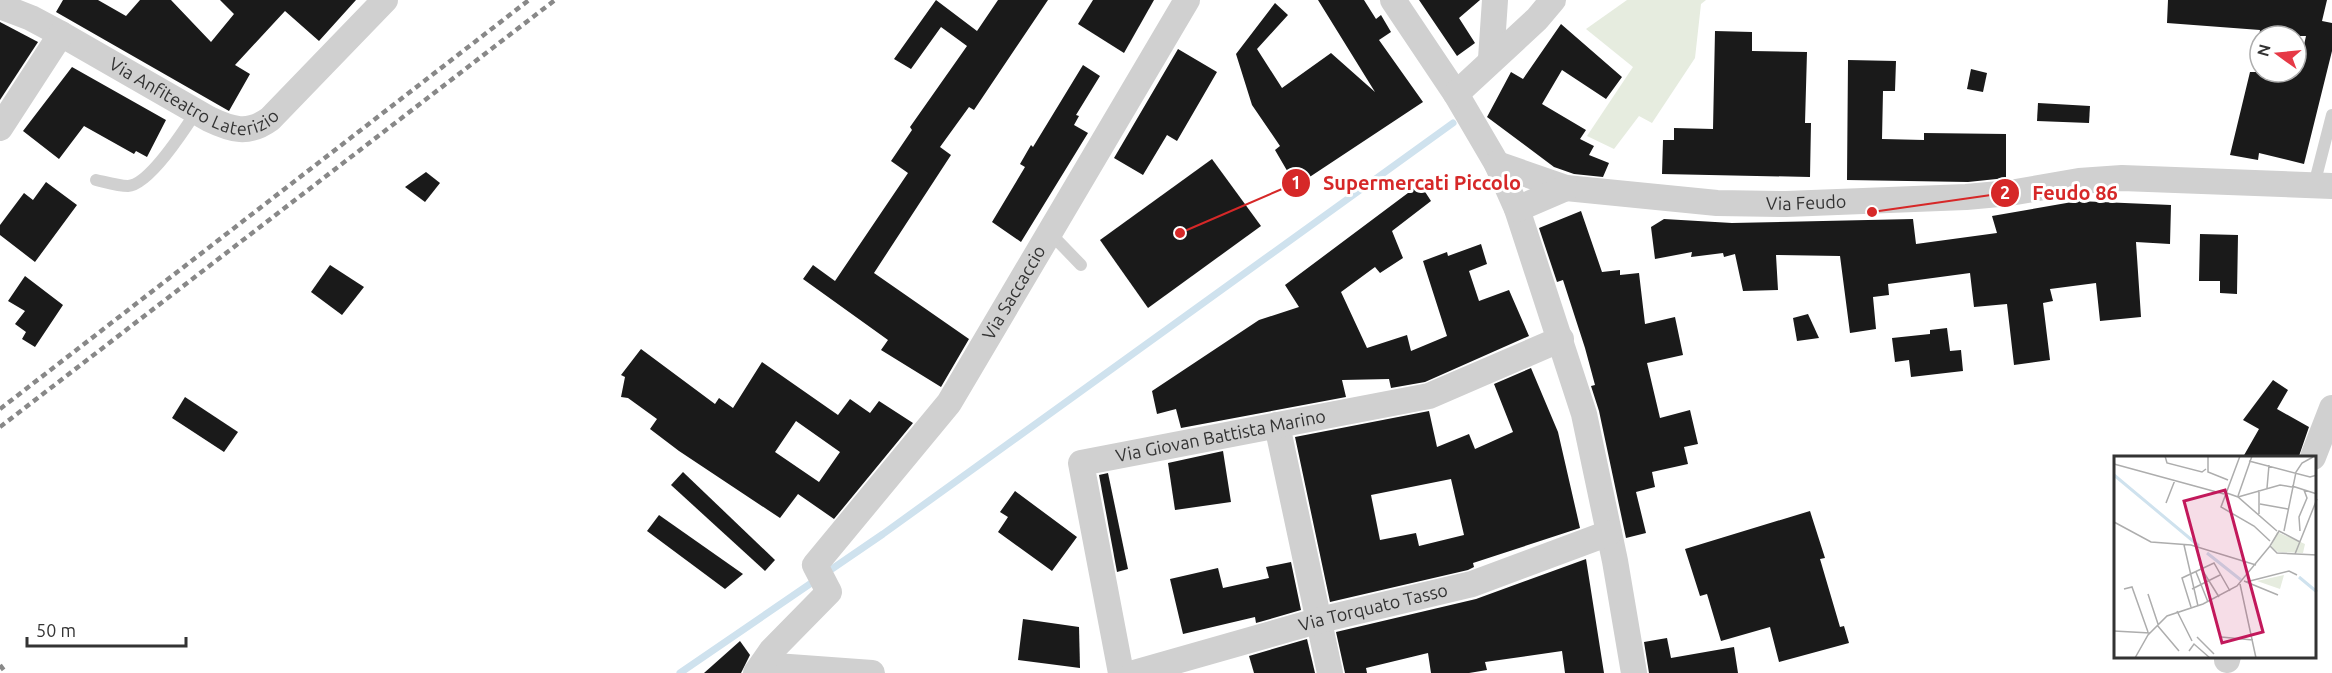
<svg xmlns="http://www.w3.org/2000/svg" width="2332" height="673" viewBox="0 0 2332 673" font-family="Ubuntu,sans-serif">
<style>
.green{fill:#e6ecdf}
.lines{fill:none;stroke-linecap:round;stroke-linejoin:round}
.stream{stroke:#cfe2ee;stroke-width:7}
.building{fill:#1a1a1a;fill-rule:evenodd}
.service{stroke:#d0d0d0;stroke-width:12}
.minor{stroke:#d0d0d0;stroke-width:26}
.rail{stroke:#888;stroke-width:4.5;stroke-dasharray:6 4.5;stroke-linecap:butt}
.labels{text-anchor:middle;stroke-width:6;stroke-linejoin:round;paint-order:stroke}
.street-label{font-size:18px;fill:#333;stroke:#fff}
.inset-river{fill:none;stroke:#cfe2ee;stroke-width:3}
.inset-road{fill:none;stroke:#adadad;stroke-width:1.5}
.view{fill:#c2185b;fill-opacity:0.15;stroke:#c2185b;stroke-width:3}
.inset-edge{fill:none;stroke:#333;stroke-width:3}
.leader{fill:none;stroke:#d62828;stroke-width:2}
.callout-dot{fill:#d62828;stroke:#fff;stroke-width:2}
.mark-label{font-size:18px;text-anchor:middle;font-weight:bold;fill:#fff}
.callout-label{font-size:20px;text-anchor:middle;font-weight:bold;fill:#d62828;stroke:#fff;stroke-width:6;stroke-linejoin:round;paint-order:stroke}
</style>
<rect width="100%" height="100%" fill="#fff"/>
<polygon class="green" points="1627,0 1706,0 1701,4 1695,58 1652,123 1639,116 1614,149 1587,136 1633,67 1586,29"/>
<g class="lines">
<polyline class="stream" points="680,673 883,534 1453,123"/>
</g>
<g class="building">
<polygon points="63,0 98,0 126,16 140,0 171,0 211,42 234,14 220,0 356,0 319,41 285,11 235,65 250,74 229,111 56,12"/>
<polygon points="936,0 977,31 998,0 1048,0 974,110 969,107 940,147 951,155 874,273 969,339 941,387 881,350 888,340 803,279 813,265 835,281 908,173 891,161 912,130 910,127 967,46 941,27 911,69 894,59"/>
<polygon points="1093,0 1154,0 1124,53 1078,24"/>
<polygon points="1318,0 1364,0 1376,19 1381,15 1391,32 1379,40 1423,102 1296,186 1275,150 1280,146 1252,105 1236,54 1275,3 1288,15 1257,49 1282,88 1331,53 1375,92"/>
<polygon points="1419,0 1480,0 1459,18 1475,43 1457,56"/>
<polygon points="2168,0 2327,0 2322,21 2332,23 2332,51 2304,164 2259,153 2258,160 2230,155 2250,72 2298,72 2306,36 2259,36 2260,30 2167,23"/>
<polygon points="0,22 38,42 0,100"/>
<polygon points="1561,24 1622,77 1606,99 1562,70 1542,104 1586,130 1580,139 1594,146 1589,155 1609,163 1603,177 1574,174 1554,167 1487,117 1511,72 1523,79"/>
<polygon points="1715,31 1752,32 1752,51 1807,52 1805,123 1811,123 1810,177 1662,174 1663,140 1674,140 1674,128 1713,129"/>
<polygon points="1178,49 1217,72 1177,141 1167,135 1143,175 1114,158"/>
<polygon points="1848,60 1896,61 1895,91 1883,91 1882,139 1924,140 1924,133 2006,134 2006,178 1968,182 1847,180"/>
<polygon points="1083,65 1100,76 1076,115 1079,116 1074,125 1088,133 1021,242 992,222 1025,167 1020,164 1031,145 1033,147"/>
<polygon points="72,67 166,120 147,157 136,151 134,154 84,126 59,159 23,131"/>
<polygon points="1971,69 1987,73 1983,92 1967,89"/>
<polygon points="2038,103 2090,106 2089,123 2037,121"/>
<polygon points="1212,159 1261,226 1148,308 1100,240"/>
<polygon points="426,172 440,183 425,202 405,187"/>
<polygon points="46,182 77,205 35,262 0,235 0,225 24,193 33,200"/>
<polygon points="1420,184 1431,201 1392,231 1403,258 1380,273 1375,267 1341,292 1367,348 1407,335 1411,351 1447,336 1423,261 1447,252 1448,256 1481,244 1487,264 1469,271 1479,301 1509,290 1529,336 1425,382 1391,388 1389,379 1342,380 1346,397 1181,428 1176,409 1157,414 1152,391 1259,320 1299,307 1285,285"/>
<polygon points="2078,201 2171,205 2170,244 2136,242 2141,317 2100,321 2096,283 2050,289 2053,301 2043,303 2050,360 2014,365 2007,304 1974,307 1970,273 1888,284 1889,295 1873,297 1876,329 1850,333 1840,256 1776,255 1778,290 1743,291 1735,254 1724,257 1723,253 1691,257 1692,252 1655,259 1651,227 1664,219 1732,223 1913,219 1916,244 1997,233 1992,216"/>
<polygon points="1581,211 1602,272 1620,270 1620,275 1639,273 1645,324 1675,317 1683,355 1647,363 1660,418 1690,410 1698,444 1684,447 1688,464 1652,472 1655,487 1636,492 1646,533 1626,538 1599,411 1591,386 1595,385 1585,348 1563,280 1557,282 1539,228"/>
<polygon points="2200,234 2238,235 2237,294 2220,293 2220,281 2199,281"/>
<polygon points="330,265 364,287 342,315 311,292"/>
<polygon points="25,276 63,305 35,347 22,339 26,332 15,324 25,311 8,301"/>
<polygon points="1808,314 1819,338 1797,341 1793,318"/>
<polygon points="1947,328 1950,351 1961,350 1963,371 1911,377 1909,360 1895,362 1892,338 1930,334 1930,330"/>
<path d="M 641,349 L 715,404 L 719,398 L 733,408 L 762,362 L 838,415 L 850,399 L 870,413 L 879,401 L 913,423 L 834,519 L 798,494 L 780,518 L 679,451 L 650,429 L 657,419 L 628,398 L 621,397 L 625,377 L 621,375 ZM 796,421 L 840,452 L 819,482 L 775,452 Z"/>
<path d="M 1531,368 L 1558,432 L 1580,528 L 1473,563 L 1474,567 L 1468,570 L 1330,602 L 1295,437 L 1429,411 L 1437,447 L 1469,434 L 1475,449 L 1513,432 L 1494,384 ZM 1451,479 L 1464,535 L 1419,546 L 1416,533 L 1380,540 L 1371,495 Z"/>
<polygon points="2273,380 2288,390 2277,409 2309,427 2299,456 2243,457 2259,429 2243,420"/>
<polygon points="185,397 238,432 224,452 172,418"/>
<polygon points="1223,451 1231,502 1175,510 1168,463"/>
<polygon points="683,472 775,560 765,571 671,485"/>
<polygon points="1108,473 1128,569 1117,572 1099,475"/>
<polygon points="1015,491 1077,537 1052,571 998,532 1008,517 1000,512"/>
<polygon points="1810,511 1825,558 1820,559 1840,627 1844,626 1849,643 1779,662 1770,627 1721,641 1707,594 1700,596 1685,549"/>
<polygon points="659,515 743,574 725,589 647,531"/>
<polygon points="1586,559 1604,673 1565,673 1562,651 1485,662 1487,670 1469,673 1431,673 1428,653 1366,668 1367,673 1345,673 1336,632 1476,599"/>
<polygon points="1291,562 1301,610 1256,623 1255,617 1183,634 1170,579 1218,568 1223,588 1269,578 1266,567"/>
<polygon points="1023,619 1079,627 1080,668 1018,660"/>
<polygon points="1667,638 1671,658 1734,647 1738,673 1649,673 1644,642"/>
<polygon points="1307,639 1315,673 1254,673 1249,656"/>
<polygon points="740,641 750,655 741,673 704,673"/>
</g>
<g class="lines">
<g class="service">
<path d="M 96,180 C 105,182 118,186 128,186 C 149,185 185,129 196,112"/>
<polyline points="2314,185 2332,115"/>
<polyline points="1050,233 1081,265"/>
</g>
<g class="minor">
<polyline points="1393,0 1456,94 1497,164 1517,209 1584,414 1615,561 1634,673"/>
<path id="s1" d="M 0,6 L 31,18 L 61,34 L 209,119 C 232,130 248,135 270,119 L 385,0"/>
<polyline points="1491,59 1495,0"/>
<polyline points="1456,94 1537,19 1553,0"/>
<polyline points="0,128 61,34"/>
<path id="s2" d="M 1497,164 L 1566,188 L 1717,203 L 1786,204 L 1966,197 L 2010,193 L 2079,181 L 2122,178 L 2332,186"/>
<polyline points="1517,209 1566,188"/>
<polyline points="1277,425 1330,673"/>
<polyline points="2313,457 2332,408"/>
<polyline points="2227,660 2228,656"/>
<polyline points="762,665 872,673"/>
<path id="s3" d="M 756,673 L 772,650 L 829,592 L 815,565 L 949,403 L 1187,0"/>
<path id="s4" d="M 1121,673 L 1081,463 L 1429,396 L 1561,339"/>
<path id="s5" d="M 1134,673 L 1320,620 L 1472,584 L 1609,533"/>
</g>
<g class="rail">
<polyline points="0,409 529,0"/>
<polyline points="0,427 555,0"/>
<polyline points="0,665 6,673"/>
</g>
</g>
<g class="labels">
<g class="street-label">
<text dy="6" stroke="none"><textPath href="#s1" startOffset="218">Via Anfiteatro Laterizio</textPath></text>
<text dy="6" stroke="none"><textPath href="#s2" startOffset="314">Via Feudo</textPath></text>
<text dy="6" stroke="none"><textPath href="#s3" startOffset="478">Via Saccaccio</textPath></text>
<text dy="6" stroke="none"><textPath href="#s4" startOffset="356">Via Giovan Battista Marino</textPath></text>
<text dy="6" stroke="none"><textPath href="#s5" startOffset="248">Via Torquato Tasso</textPath></text>
</g>
</g>
<g transform="translate(2114 456)">
<rect width="202" height="202" fill="#fff"/>
<path d="M 163,76 L 191,88 L 189,97 L 164,96 L 157,91 ZM 170,119 L 166,133 L 143,125 Z" fill="#e6ecdf"/>
<path class="inset-river" d="M 0,19 L 85,90M 93,97 L 127,124M 185,121 L 203,136"/>
<path class="inset-road" d="M 51,0 L 53,7 L 88,16 L 92,13M 94,0 L 94,16 L 114,24M 126,0 L 107,51 L 140,70 L 156,85M 135,5 L 196,21 L 203,19M 0,8 L 110,38M 178,30 L 203,38M 153,32 L 155,9M 110,36 L 124,41 L 163,75M 124,40 L 138,0M 124,41 L 166,29 L 178,31M 52,47 L 61,24M 146,48 L 174,53M 145,58 L 145,34M 0,66 L 37,86 L 77,89 L 142,109M 170,75 L 182,16 L 188,7 L 199,1M 186,75 L 185,61 L 193,42 L 190,34M 186,86 L 165,75 L 156,90 L 163,97 L 203,99M 70,89 L 84,150M 83,91 L 87,112 L 105,141M 181,98 L 203,43M 82,116 L 94,146M 130,125 L 164,139M 132,126 L 175,115 L 183,119M 126,128 L 142,202M 10,133 L 18,131 L 34,176M 78,133 L 106,119M 34,138 L 44,168M 77,151 L 68,122 L 100,107 L 116,135M 63,155 L 78,185M 43,169 L 65,195M 0,175 L 36,177M 83,181 L 100,198M 107,181 L 139,184M 75,195 L 80,188 L 96,202M 21,202 L 34,179 L 53,160 L 89,148 L 123,130 L 156,90"/>
<path class="view" d="M 111,34 L 149,176 L 108,187 L 70,45 Z"/>
<rect width="202" height="202" class="inset-edge"/>
</g>
<path class="leader" d="M1180 233L1296 183M1872 212L2005 193"/>
<g class="callout-dot">
<circle cx="1180" cy="233" r="6"/>
<circle cx="1872" cy="212" r="6"/>
<circle cx="1296" cy="183" r="15"/>
<circle cx="2005" cy="193" r="15"/>
</g>
<g class="mark-label">
<text x="1296" y="189">1</text>
<text x="2005" y="199">2</text>
</g>
<g class="callout-label">
<text x="1422" y="190">Supermercati Piccolo</text>
<text x="2075" y="200">Feudo 86</text>
</g>
<g transform="translate(2278 54) rotate(285)"><circle r="28" fill="#ffffff" stroke="#adadad" stroke-width="1.5"/>
<path d="M0-4.5L10 22L0 15L-10 22Z" fill="#e63946"/>
<text y="-9" font-size="16" font-weight="bold" text-anchor="middle" fill="#333333">N</text>
</g>
<path d="M27 637v9h159v-9" fill="none" stroke="#333333" stroke-width="3"/>
<text x="36" y="637" font-size="18" fill="#333333" stroke="#ffffff" stroke-width="4.5" paint-order="stroke">50 m</text>
</svg>
